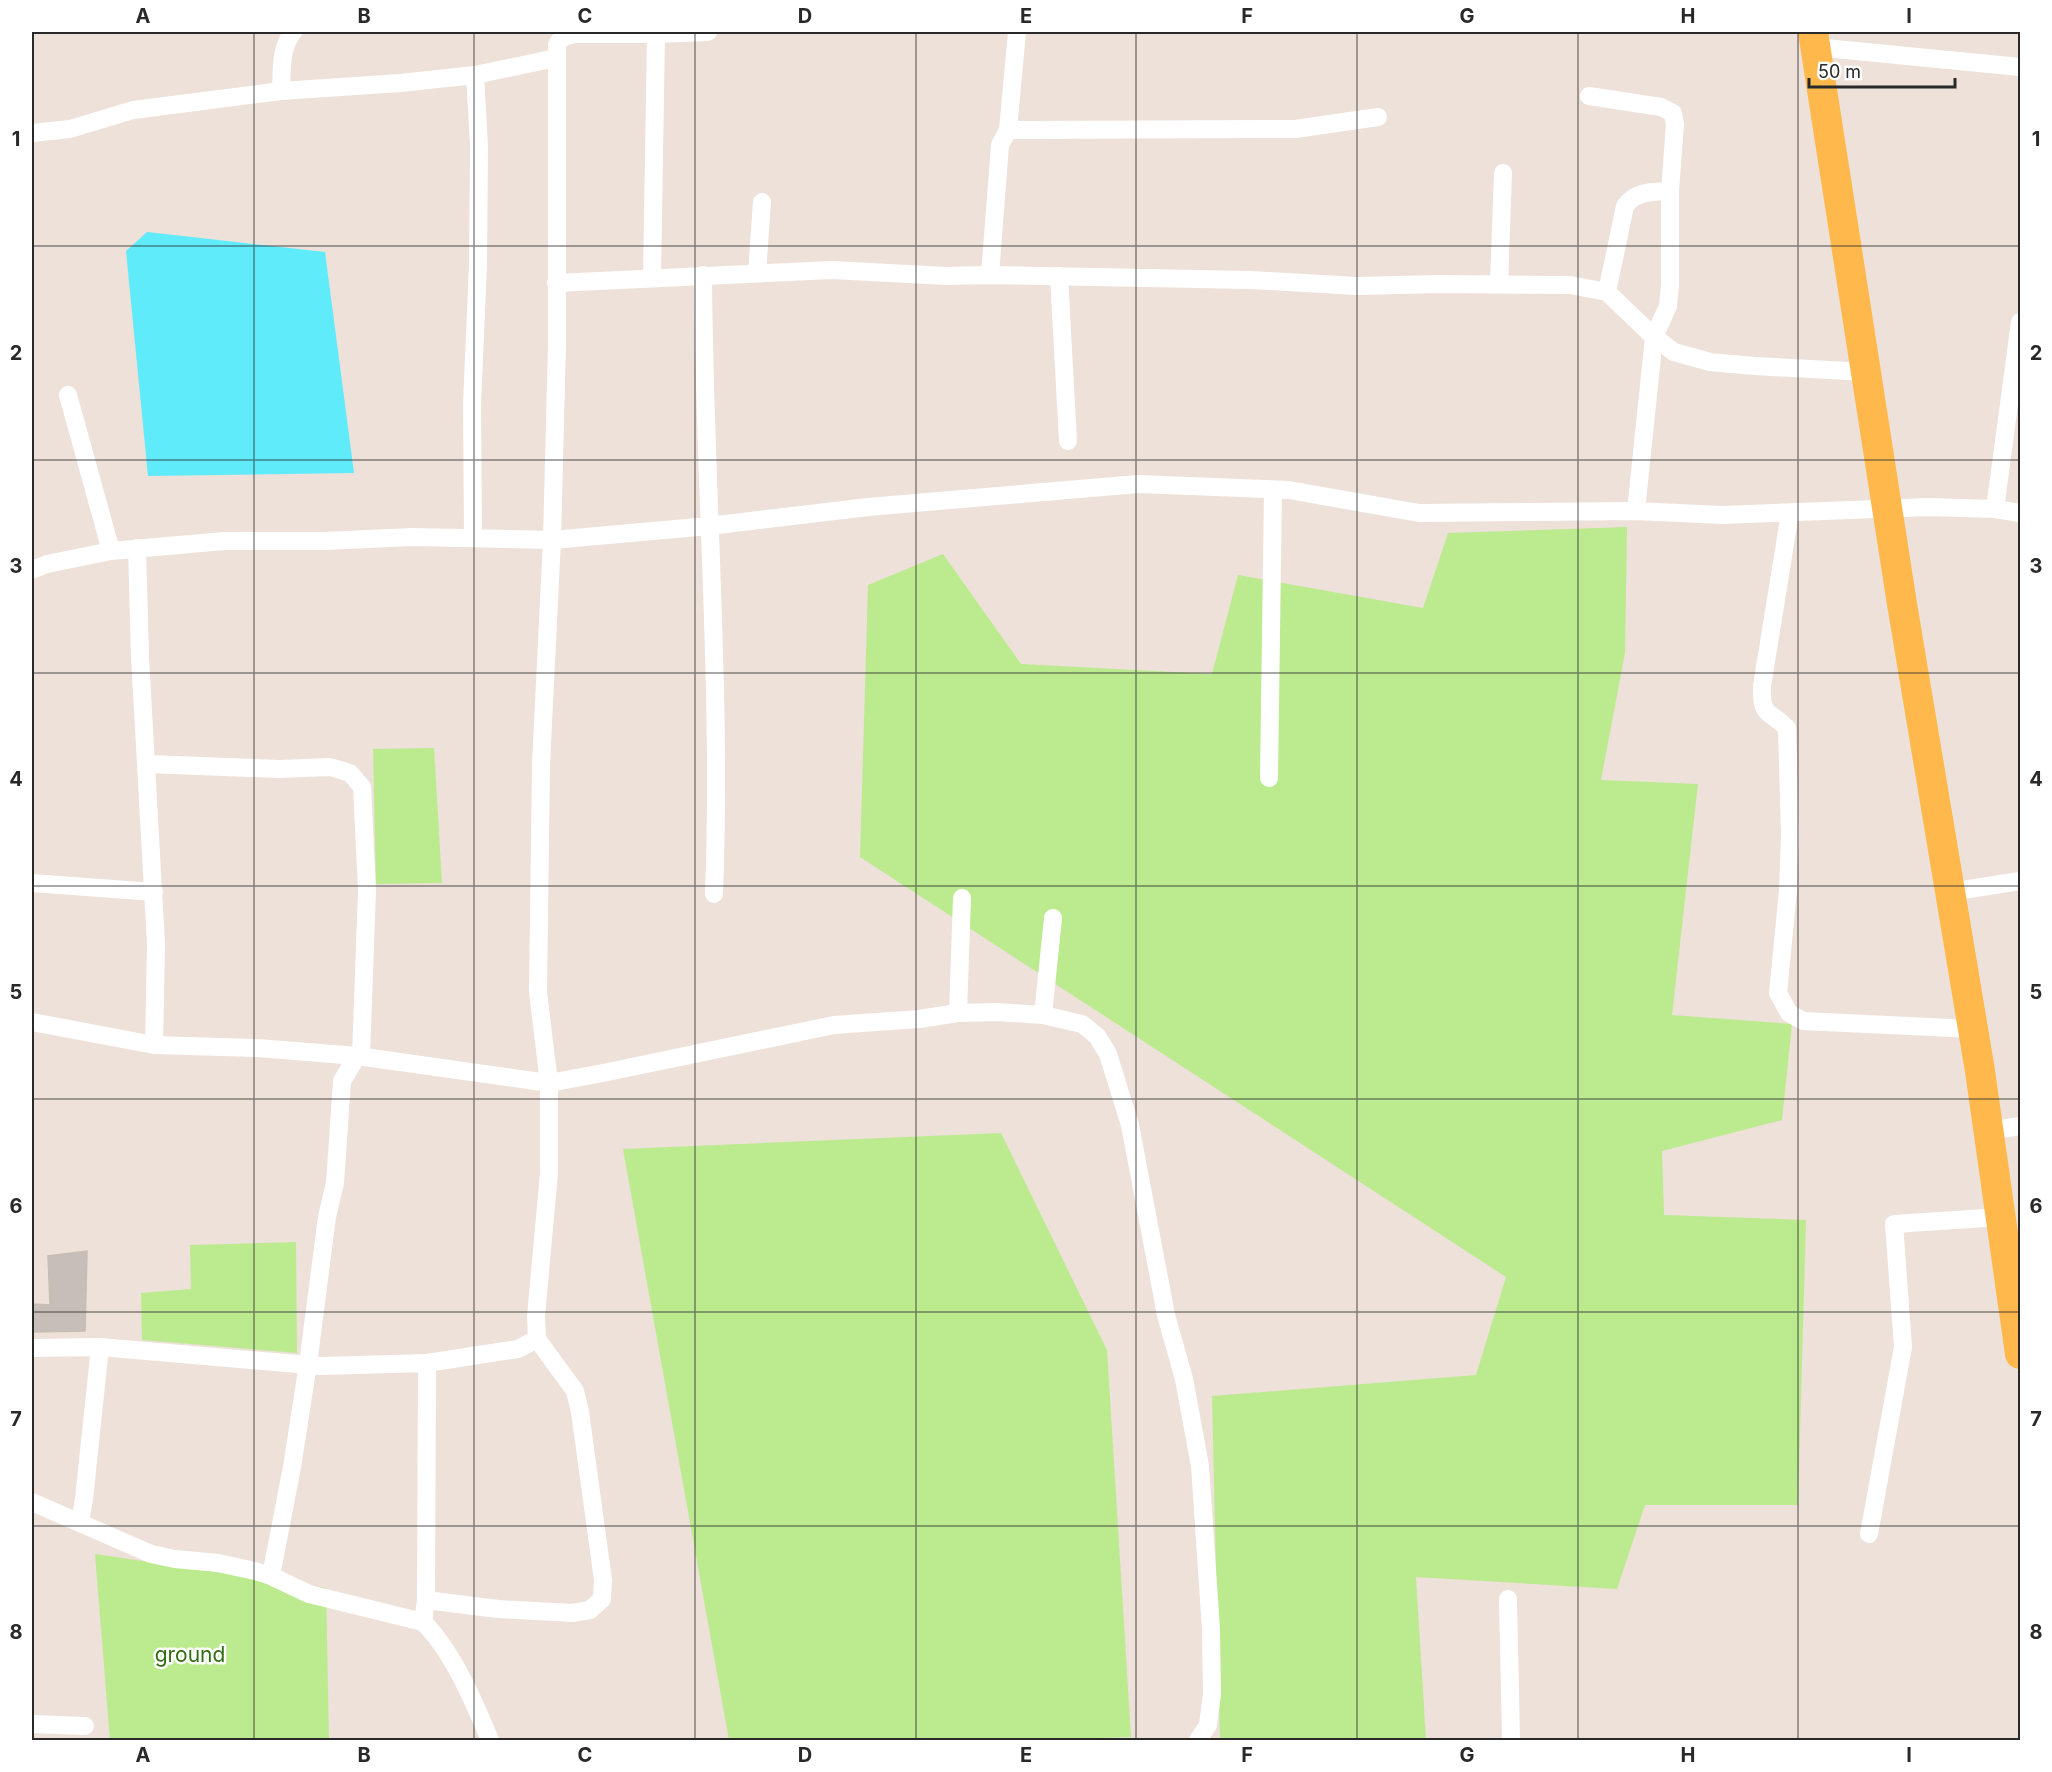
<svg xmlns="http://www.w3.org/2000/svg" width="2052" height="1772" viewBox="0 0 2052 1772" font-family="Inter,sans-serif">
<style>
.green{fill:#bcea8f}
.water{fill:#60ebfb}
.building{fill:#c8beb9;stroke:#c8bdb2;stroke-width:1.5}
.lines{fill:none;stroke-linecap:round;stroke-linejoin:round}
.minor{stroke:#fff;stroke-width:18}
.primary{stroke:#ffb84c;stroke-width:30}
.grid{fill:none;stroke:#292929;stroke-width:1.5;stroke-opacity:0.55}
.labels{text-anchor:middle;stroke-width:5;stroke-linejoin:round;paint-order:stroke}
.park-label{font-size:21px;fill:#336c12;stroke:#fff}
.neatline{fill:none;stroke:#292929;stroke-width:2}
.grid-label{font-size:20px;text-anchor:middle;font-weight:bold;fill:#292929}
</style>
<rect width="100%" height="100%" fill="#ede1d9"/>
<g class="green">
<polygon points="1627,527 1625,653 1601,780 1698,784 1672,1015 1792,1024 1782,1120 1662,1151 1664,1215 1806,1220 1798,1505 1645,1505 1617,1589 1416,1577 1426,1740 1220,1740 1212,1396 1476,1375 1506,1277 860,857 868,585 943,554 1021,664 1212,674 1238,575 1423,608 1448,533"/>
<polygon points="434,748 442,883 376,884 373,749"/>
<polygon points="1001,1133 1107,1350 1131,1737 1041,1740 729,1740 623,1149"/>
<polygon points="296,1242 297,1353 142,1340 141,1293 191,1289 190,1245"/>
<polygon points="95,1554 326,1588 329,1740 110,1740"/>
</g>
<polygon class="water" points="147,232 325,252 354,473 148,476 126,251"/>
<polygon class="building" points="87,1251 85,1331 32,1332 32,1304 50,1305 48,1256"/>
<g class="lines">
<g class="minor">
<polyline points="1815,47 2020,67"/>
<polyline points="475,75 556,58"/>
<path d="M 281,91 C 282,71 280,48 293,32"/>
<polyline points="1589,96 1661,107 1673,113 1675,124 1670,191 1670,285 1668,306 1654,337 1636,511"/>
<polyline points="1008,130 1295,129 1378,117"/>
<polyline points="32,133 70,129 133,110 281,91 400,83 475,75 479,146 478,265 472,404 473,537"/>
<polyline points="757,273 762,202"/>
<path d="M 703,275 C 704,481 722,688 714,894"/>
<polyline points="990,275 1000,145 1008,130 1017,32"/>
<polyline points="1059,276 1068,441"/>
<polyline points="652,278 656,34"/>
<polyline points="556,283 832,270 946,276 990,275 1251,280 1356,286 1439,284 1570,285 1607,292 1654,337 1674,352 1710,362 1754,366 1867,372"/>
<polyline points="1499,284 1503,173"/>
<path d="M 1607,292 L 1625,206 C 1636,191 1651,192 1670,191"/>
<polyline points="68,395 111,551"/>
<polyline points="1995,509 2020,322"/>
<path d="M 1790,513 L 1762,686 C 1761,719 1769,709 1787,728 L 1790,836 L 1788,890 L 1778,993 L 1789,1013 L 1803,1021 L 1973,1029"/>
<polyline points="137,548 140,657 156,944 154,1045"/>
<polyline points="32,570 47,564 111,551 224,541 324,541 412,537 552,540 709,526 868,507 1138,484 1289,490 1419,513 1636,511 1722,515 1929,507 1995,509 2020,513"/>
<polyline points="147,764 279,769 330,767 350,773 362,787 367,890 361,1056"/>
<polyline points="1269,778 1273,490"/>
<polyline points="32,883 154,892"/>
<polyline points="1950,892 2020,881"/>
<polyline points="958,1013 962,898"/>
<polyline points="1043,1015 1053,918"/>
<polyline points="32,1022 154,1045 258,1048 357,1056 549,1083 603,1073 834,1025 919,1019 958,1013 996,1012 1043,1015 1082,1024 1097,1036 1108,1054 1130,1125 1166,1315 1184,1379 1200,1466 1211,1629 1212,1694 1208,1725 1198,1740"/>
<polyline points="1989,1131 2020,1126"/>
<polyline points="32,1348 100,1347 321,1366 427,1363 426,1600 423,1622"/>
<polyline points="427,1363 518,1349 537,1339"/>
<path d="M 32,1502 L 151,1554 L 175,1559 L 218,1563 L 255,1571 L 271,1576 L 309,1594 L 423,1622 C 452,1650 475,1704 490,1740"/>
<polyline points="80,1522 84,1499 100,1347"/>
<polyline points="1869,1534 1903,1347 1894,1224 2001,1217"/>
<polyline points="271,1576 292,1467 308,1364 327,1217 335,1183 342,1081 357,1056"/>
<polyline points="1508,1599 1511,1740"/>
<path d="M 426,1600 L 498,1609 L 572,1613 L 590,1610 L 602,1599 L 603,1580 L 580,1412 L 575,1391 L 537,1339 L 536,1316 L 549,1173 L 549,1083 L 538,992 L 541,764 L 552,540 L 557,343 L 557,45 C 560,37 567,36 575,34 L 656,34 L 708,32"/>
<polyline points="32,1724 85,1726"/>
</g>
<polyline class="primary" points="1813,32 1902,604 1980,1071 2020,1354"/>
</g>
<path class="grid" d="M 254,32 L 254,1740M 474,32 L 474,1740M 695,32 L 695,1740M 916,32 L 916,1740M 1136,32 L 1136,1740M 1357,32 L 1357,1740M 1578,32 L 1578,1740M 1798,32 L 1798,1740M 32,246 L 2020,246M 32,460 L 2020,460M 32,673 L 2020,673M 32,886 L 2020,886M 32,1099 L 2020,1099M 32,1312 L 2020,1312M 32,1526 L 2020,1526"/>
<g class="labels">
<g class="park-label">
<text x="190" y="1662">ground</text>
</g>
</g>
<rect width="2052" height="1772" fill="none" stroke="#ffffff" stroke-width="66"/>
<path d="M1809 78v9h146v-9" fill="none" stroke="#292929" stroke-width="3"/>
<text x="1818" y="78" font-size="18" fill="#292929" stroke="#ffffff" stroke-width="4.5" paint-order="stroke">50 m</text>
<rect x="33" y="33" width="1986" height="1706" class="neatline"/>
<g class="grid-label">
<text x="143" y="23">A</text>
<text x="364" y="23">B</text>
<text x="585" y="23">C</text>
<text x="805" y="23">D</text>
<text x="1026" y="23">E</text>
<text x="1247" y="23">F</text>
<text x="1467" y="23">G</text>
<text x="1688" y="23">H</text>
<text x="1909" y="23">I</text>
<text x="16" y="146">1</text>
<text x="2036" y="146">1</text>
<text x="16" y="360">2</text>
<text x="2036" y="360">2</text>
<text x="16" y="573">3</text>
<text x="2036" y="573">3</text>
<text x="16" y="786">4</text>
<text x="2036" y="786">4</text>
<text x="16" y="999">5</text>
<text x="2036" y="999">5</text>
<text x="16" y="1213">6</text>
<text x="2036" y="1213">6</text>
<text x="16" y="1426">7</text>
<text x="2036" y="1426">7</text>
<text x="16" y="1639">8</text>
<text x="2036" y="1639">8</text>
<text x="143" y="1762">A</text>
<text x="364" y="1762">B</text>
<text x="585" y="1762">C</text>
<text x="805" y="1762">D</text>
<text x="1026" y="1762">E</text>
<text x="1247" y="1762">F</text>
<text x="1467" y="1762">G</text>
<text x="1688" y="1762">H</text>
<text x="1909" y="1762">I</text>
</g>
</svg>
